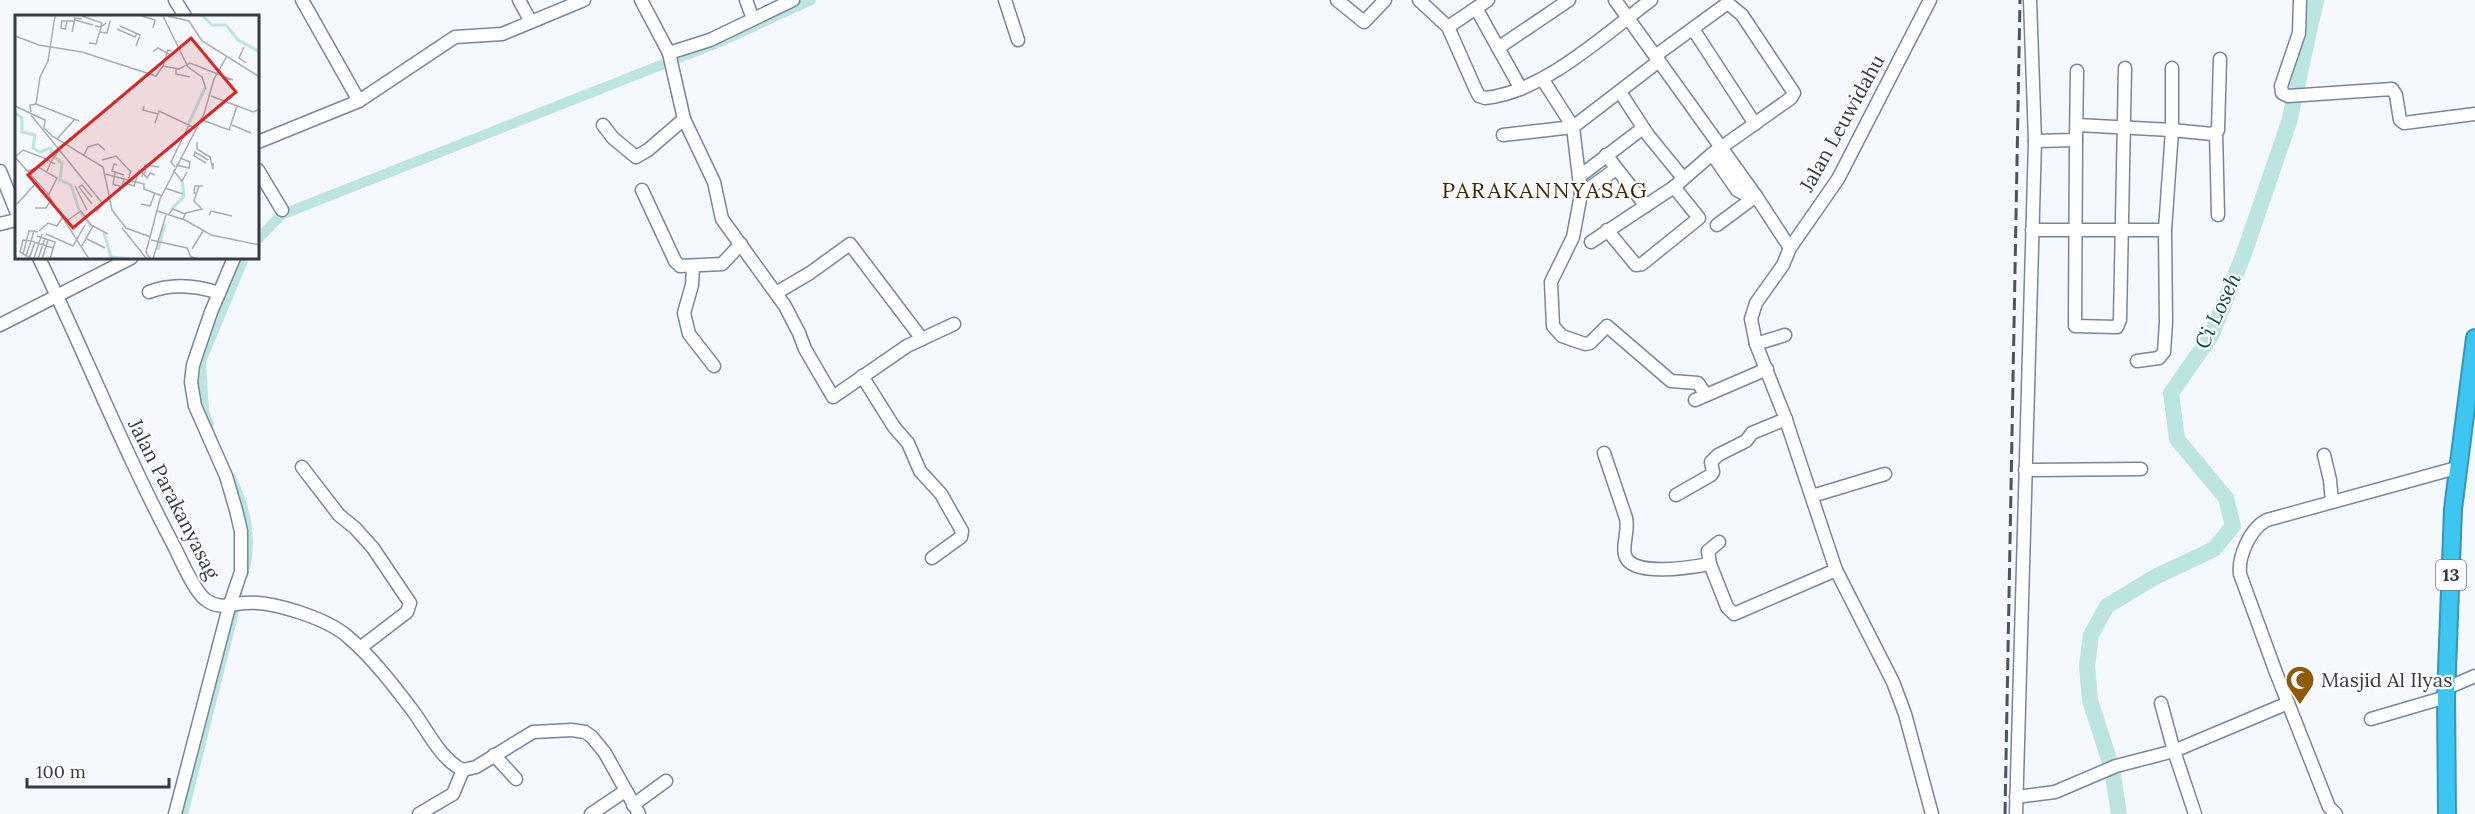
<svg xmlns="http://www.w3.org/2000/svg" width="2475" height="814" viewBox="0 0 2475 814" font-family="Lora,serif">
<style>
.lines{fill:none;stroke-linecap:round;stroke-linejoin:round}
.canal{stroke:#bce4e0;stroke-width:10}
.river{stroke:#bce4e0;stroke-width:16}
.minor-casing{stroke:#77869d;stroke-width:15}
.highway-casing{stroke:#3995b5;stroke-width:20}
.minor{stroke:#fff;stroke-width:12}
.highway{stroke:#3cc6f1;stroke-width:16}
.rail{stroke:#4c535c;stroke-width:3;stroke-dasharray:12 6;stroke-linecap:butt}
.labels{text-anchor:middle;stroke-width:4.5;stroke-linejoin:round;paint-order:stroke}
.shield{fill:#fff;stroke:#71767d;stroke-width:1.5}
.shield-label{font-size:18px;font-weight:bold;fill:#343b45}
.street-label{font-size:20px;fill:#343b45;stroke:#fff}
.poi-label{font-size:20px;fill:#343b45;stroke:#fff;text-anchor:start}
.water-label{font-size:21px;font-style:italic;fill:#0e4946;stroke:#fff}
.quarter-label{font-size:22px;letter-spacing:1.5px;fill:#3e2503;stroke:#fff}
.inset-river{fill:none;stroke:#bce4e0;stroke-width:3}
.inset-road{fill:none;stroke:#a8acb3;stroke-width:1.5}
.view{fill:#d62828;fill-opacity:0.15;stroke:#d62828;stroke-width:3}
.inset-edge{fill:none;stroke:#343b45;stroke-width:3}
</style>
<rect width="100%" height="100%" fill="#f5f8fd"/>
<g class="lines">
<g class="canal">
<polyline points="258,239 281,215 722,41 811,0"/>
<polyline points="209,424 204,412 201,361 244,258"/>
<path d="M 231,478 C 246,509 253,538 244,572"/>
<polyline points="183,814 238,596"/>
</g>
<polyline class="river" points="2119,814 2112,769 2090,700 2087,666 2091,635 2107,606 2155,577 2214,549 2233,526 2226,498 2177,439 2171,393 2211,336 2243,256 2289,122 2316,0"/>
<g class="minor-casing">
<g id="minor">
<polyline points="175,0 185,16"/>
<polyline points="302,0 359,101"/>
<polyline points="519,0 531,22"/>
<polyline points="641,0 669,53 684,119 714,182 722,219 785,306 799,333 805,349 833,397 907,346 954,324"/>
<polyline points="746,0 753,19"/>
<polyline points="1005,0 1018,40"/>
<polyline points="1337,0 1364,22 1385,0"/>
<path d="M 1419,0 L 1448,27 L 1475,88 L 1479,96 L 1485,98 C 1544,92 1604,35 1651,0"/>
<polyline points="1615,0 1756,196 1790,248"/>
<polyline points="1930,0 1838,179 1790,248 1783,265 1756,303 1751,319 1756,344 1785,417 1836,570 1893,682 1905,714 1932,814"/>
<polyline points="2300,0 2299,33 2281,86 2282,93 2288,96 2392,89 2396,95 2400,120 2404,123 2475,114"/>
<polyline points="1476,8 1521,89"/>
<polyline points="1448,27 1488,0"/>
<polyline points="1693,29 1755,124"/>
<polyline points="1498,48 1569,0"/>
<polyline points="669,53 710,40 793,0"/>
<polyline points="1543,80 1573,127 1581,194 1573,237 1551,282 1553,326 1562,336 1585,344 1590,343 1607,326 1671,381 1698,383 1706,395"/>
<polyline points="1620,92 1648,135 1683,178"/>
<polyline points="603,125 613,138 636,157 648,150 684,119"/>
<polyline points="2077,125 2172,130 2172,68"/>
<polyline points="2216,132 2218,215"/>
<polyline points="1503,135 1573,127 1659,61"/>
<polyline points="2076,140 2075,326 2117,327 2120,320 2125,68"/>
<polyline points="2035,141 2076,140 2077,71"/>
<polyline points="258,142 359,101 455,37 502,34 584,0"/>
<polyline points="1712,154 1737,190 1746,195 1752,192"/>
<polyline points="1606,155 1646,206"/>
<polyline points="258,170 282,210"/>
<polyline points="0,171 16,211"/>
<polyline points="1580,176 1643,128"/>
<polyline points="642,190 675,261 680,266 722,264 741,244"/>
<polyline points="1581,194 1616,169"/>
<polyline points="0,224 16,220"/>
<polyline points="1717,225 1756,196"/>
<polyline points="1607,230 1636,265 1642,264 1699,218 1674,187 1712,154 1791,98 1794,93 1742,15 1730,5 1725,5 1655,56"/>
<polyline points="2032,230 2165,230"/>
<polyline points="1591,242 1674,187"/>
<path d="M 39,258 C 85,353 124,452 174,546 C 181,560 194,591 206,600 C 220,610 230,604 245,603 C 272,600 327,619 347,636 C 372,657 394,686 413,711 C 427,730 441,760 463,770 L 476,767 L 533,732 L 572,730 L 585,732 L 592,737 L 605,753 L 639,814"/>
<polyline points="693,267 692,285 684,313 689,334 714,366"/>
<path d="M 149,292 C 172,283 195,285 219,293"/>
<polyline points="776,293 810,273 850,244 922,339"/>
<polyline points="0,325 131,258"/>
<polyline points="1756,344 1785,335"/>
<polyline points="2137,361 2159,358 2164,352 2166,322 2165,230 2172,130 2212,134 2218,130 2220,59"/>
<polyline points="862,376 894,427 908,443 920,471 941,494 962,531 961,537 932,558"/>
<polyline points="1695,400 1767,369"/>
<path d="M 1604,453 L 1626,518 C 1629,531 1622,545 1625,555 C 1631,578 1693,567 1710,564 L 1727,607 L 1734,614 L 1836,570"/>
<polyline points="2324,455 2330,480 2332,502"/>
<polyline points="302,467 339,515 355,528 373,548 410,603 407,612 360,648"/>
<polyline points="2025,470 2141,469"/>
<polyline points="1676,495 1711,475 1713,472 1711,462 1718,455 1746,441 1752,433 1786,419"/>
<polyline points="1812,496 1885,474"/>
<polyline points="1710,564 1708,551 1719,542"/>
<polyline points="2447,688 2475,676"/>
<polyline points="2371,719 2446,697"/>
<polyline points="494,755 516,779"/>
<polyline points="2016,797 2055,792 2116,766 2174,751 2161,703"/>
<polyline points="633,805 666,781"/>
<polyline points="175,814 229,607 241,572 241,531 236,510 226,476 195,406 191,382 193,365 211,312 234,258"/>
<polyline points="419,814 453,794 463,770"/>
<polyline points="591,814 625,791"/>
<polyline points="2016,814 2035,141 2030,0"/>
<polyline points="2195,814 2174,751 2288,703"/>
<path d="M 2336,814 L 2329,807 L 2275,670 L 2240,574 C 2238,557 2250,528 2267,520 L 2460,467"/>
</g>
</g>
<g class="highway-casing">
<polyline id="highway" points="2447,814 2446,697 2453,509 2475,338"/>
</g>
<use href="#minor" class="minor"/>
<use href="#highway" class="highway"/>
<polyline class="rail" points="2005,814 2020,0"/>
</g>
<defs>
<g id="mosque-pin" transform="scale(1.5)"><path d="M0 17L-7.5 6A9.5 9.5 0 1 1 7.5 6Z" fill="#8e5a0a" stroke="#fff"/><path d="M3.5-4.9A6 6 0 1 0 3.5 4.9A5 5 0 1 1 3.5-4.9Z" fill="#fff"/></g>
</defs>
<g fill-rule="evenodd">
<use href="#mosque-pin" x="2300" y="680"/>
</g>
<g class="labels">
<rect class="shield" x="2436" y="560" width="30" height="30" rx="4.5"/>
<g class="shield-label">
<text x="2451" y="581">13</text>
</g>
<g class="street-label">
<text transform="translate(1842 123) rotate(-61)" y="7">Jalan Leuwidahu</text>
<text transform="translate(174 499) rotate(63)" y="7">Jalan Parakanyasag</text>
</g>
<g class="poi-label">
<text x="2321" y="687">Masjid Al Ilyas</text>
</g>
<g class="water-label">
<text transform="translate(2218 311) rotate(-65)" y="7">Ci Loseh</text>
</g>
<g class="quarter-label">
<text x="1545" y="198">PARAKANNYASAG</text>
</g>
</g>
<g transform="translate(15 15)">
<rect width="244" height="244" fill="#f5f8fd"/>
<path class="inset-river" d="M 188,1 L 197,10 L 211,10 L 223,25 L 245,37M 0,98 L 7,103 L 7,117 L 20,120 L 18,133 L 25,137 L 36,133 L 37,140 L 47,148 L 45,165 L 56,170 L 64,195 L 76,212M 173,110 L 190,73M 156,195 L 169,181 L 167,165M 89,218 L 96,242 L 114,244M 143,235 L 150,209"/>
<path class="inset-road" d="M 67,1 L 87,8 L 86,12 L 91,8M 127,1 L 140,5 L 138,13M 148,1 L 173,52 L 187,62 L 191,74M 153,1 L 174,6 L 187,26 L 245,62M 60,5 L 78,10M 52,7 L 50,14 L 46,13 L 47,6 L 59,6M 105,11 L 125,20 L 121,31M 102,14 L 120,22 L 122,18M 57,17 L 60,3 L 67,4M 84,17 L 92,18 L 95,6M 0,21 L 24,30 L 67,37 L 141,61 L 148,51 L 164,54 L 175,48 L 218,65 L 207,63M 74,28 L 81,29 L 86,12 L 80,11M 229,32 L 224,43 L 231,48M 138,37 L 143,33 L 154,39M 148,51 L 153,35 L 156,36M 161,54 L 161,59 L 175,62M 196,81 L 238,97 L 245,94M 21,89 L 64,106M 0,91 L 30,105 L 29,113 L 37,121 L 88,152 L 97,195 L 111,213 L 136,222M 129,91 L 128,95 L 143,99M 16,97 L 15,90 L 21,89 L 25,62 L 33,46 L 40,1M 16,100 L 88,189 L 81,197M 185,104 L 214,115 L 222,91M 140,108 L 144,96 L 180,113M 217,110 L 236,118M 42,124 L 59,105M 182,127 L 182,134 L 195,142 L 198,154 L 198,148M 69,140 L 73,132 L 83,129 L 90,135M 0,142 L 8,135 L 29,143 L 36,147 L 32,156M 0,142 L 32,178 L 74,244M 87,145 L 101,141 L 115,156M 191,148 L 179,141 L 180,137 L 193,145M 40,149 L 36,147 L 44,135M 102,150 L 99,149 L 97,156 L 109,160M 161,150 L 174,153 L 175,147 L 165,143M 160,152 L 156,147 L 174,110M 116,155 L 112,169 L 119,171 L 124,155M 158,155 L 167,166 L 172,157M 13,156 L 23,152 L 42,163 L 33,181M 100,158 L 98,169 L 107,172 L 109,164M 130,158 L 130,150 L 144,152M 90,159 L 129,169 L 129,174 L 147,181M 127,162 L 128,158 L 132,163 L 135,158 L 140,160M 60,171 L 72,195M 150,173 L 168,179M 182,178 L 179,178 L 180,171 L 188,171M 77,182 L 67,170 L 64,172 L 77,189M 2,189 L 22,167M 126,189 L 135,191 L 140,178M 20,193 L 31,193 L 36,185M 142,196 L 170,205 L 196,220 L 245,230M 153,200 L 158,194 L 170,199M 194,200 L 196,196 L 217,201M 168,204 L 171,198 L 187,194 L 179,186 L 184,171M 50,207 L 66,196 L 76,210 L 93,219M 107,213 L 132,244M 24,216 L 33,208 L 42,211 L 47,203M 31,219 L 58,231 L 70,210M 22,221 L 40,227 L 35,244M 72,224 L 90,233M 136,225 L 172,233 L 176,242 L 185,244M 67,231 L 78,211M 177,234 L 188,216M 8,239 L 14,216 L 18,216M 11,241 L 16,226 L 38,233M 15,243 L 5,237 L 8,225 L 16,226 L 19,216 L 23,217M 19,243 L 27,219M 14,244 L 20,227M 23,244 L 30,223M 27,244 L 33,225M 135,244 L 131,237 L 145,184 L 189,99 L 199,64 L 212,41M 138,244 L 151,200"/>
<path class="view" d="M 176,23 L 221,77 L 58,213 L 13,160 Z"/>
<rect width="244" height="244" class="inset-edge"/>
</g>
<path d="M27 778v9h142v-9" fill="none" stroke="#343b45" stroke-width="3"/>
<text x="36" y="778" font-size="18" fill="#343b45" stroke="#ffffff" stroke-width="4.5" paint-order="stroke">100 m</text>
</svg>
